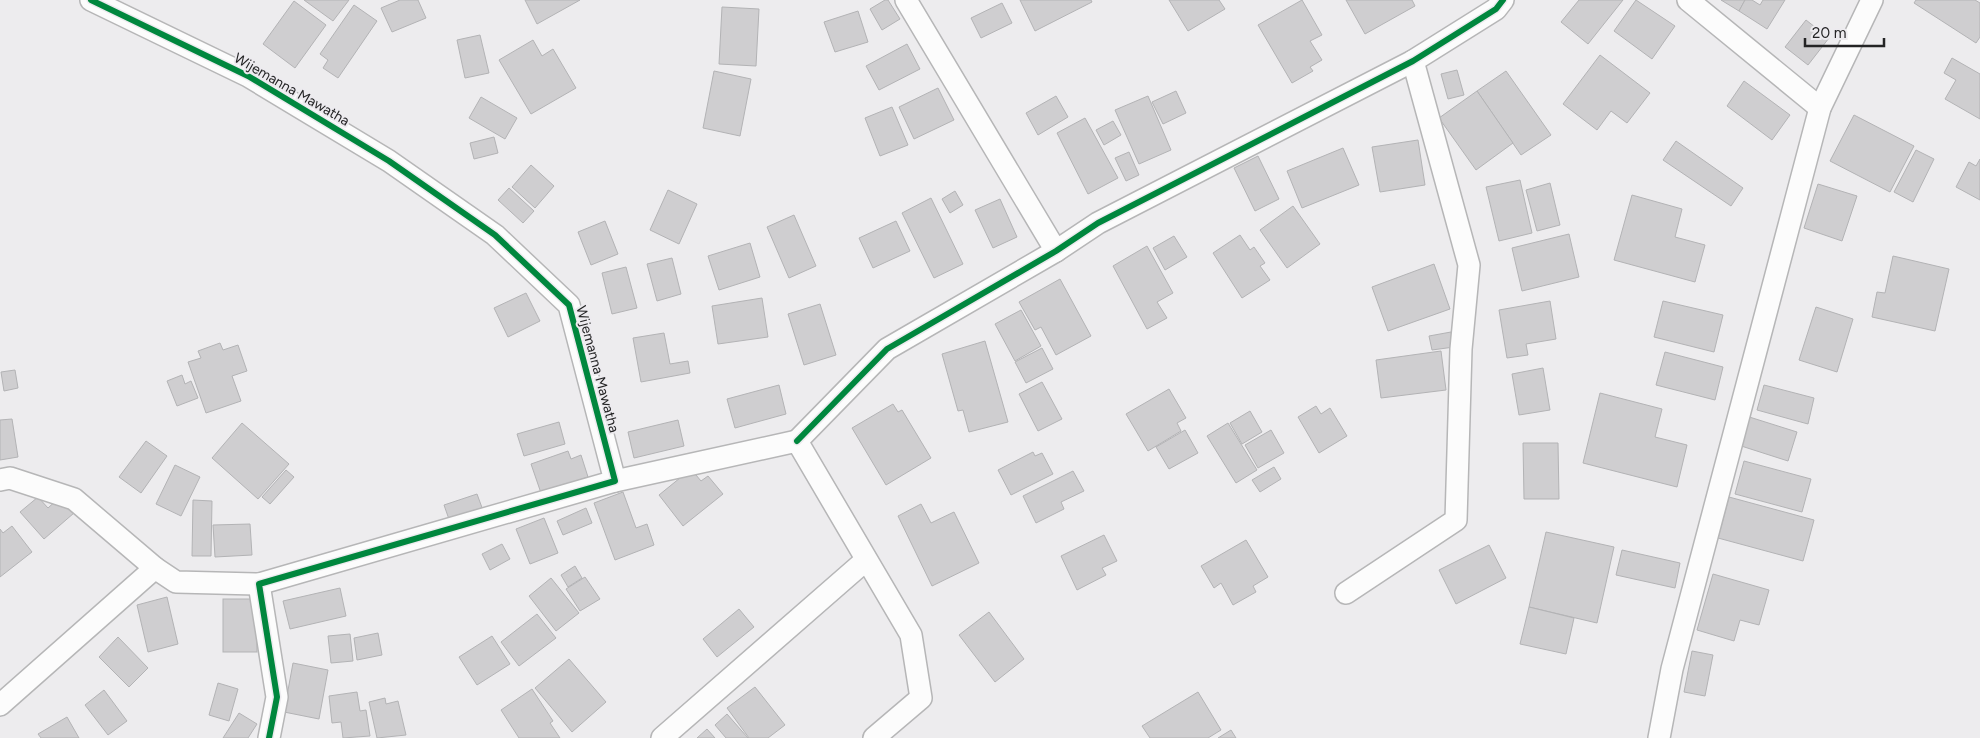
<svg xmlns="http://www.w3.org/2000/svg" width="1980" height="738" viewBox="0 0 1980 738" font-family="Figtree,sans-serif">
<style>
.building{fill:#cfced0;stroke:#b3b3b5}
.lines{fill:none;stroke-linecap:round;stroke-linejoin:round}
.street-casing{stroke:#b6b6b7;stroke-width:24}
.street{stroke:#fcfcfc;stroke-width:21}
.cycleway-casing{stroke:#edebef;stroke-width:9}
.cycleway{stroke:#00873e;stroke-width:6}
.labels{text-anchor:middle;stroke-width:4;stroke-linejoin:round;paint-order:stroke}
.street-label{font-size:14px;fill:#242425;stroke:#edebef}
</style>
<rect width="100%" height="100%" fill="#edecee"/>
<g class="building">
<polygon points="304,0 349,0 333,21"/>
<polygon points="400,0 418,0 426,18 392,32 381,8"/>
<polygon points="525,0 580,0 537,24"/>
<polygon points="885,0 888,0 900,19 882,30 870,9"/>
<polygon points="1020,0 1091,0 1092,2 1035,31"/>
<polygon points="1169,0 1219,0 1225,9 1188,31"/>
<polygon points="1302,0 1322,35 1310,41 1322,60 1310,67 1313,71 1292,83 1258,25"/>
<polygon points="1346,0 1412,0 1415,6 1365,34"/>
<polygon points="1579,0 1623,0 1588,44 1561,22"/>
<polygon points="1636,0 1675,26 1652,59 1614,31"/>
<polygon points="1721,0 1745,0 1739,11"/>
<polygon points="1745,0 1752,0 1760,5 1763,0 1785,0 1767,29 1739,11"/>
<polygon points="1916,0 1975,0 1980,3 1980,37 1976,43 1914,3"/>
<polygon points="294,1 326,25 295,68 263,44"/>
<polygon points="1002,3 1012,23 981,38 971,18"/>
<polygon points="354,5 377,21 338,78 323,68 328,60 320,54"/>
<polygon points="722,7 759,9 756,66 719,64"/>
<polygon points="858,11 868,42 835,52 824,22"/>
<polygon points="1806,20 1829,38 1808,65 1785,47"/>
<polygon points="480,35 489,73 465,78 457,40"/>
<polygon points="533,40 542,56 553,49 576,88 531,114 499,60"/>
<polygon points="907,44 920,69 879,90 866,66"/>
<polygon points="1600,55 1650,93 1627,123 1611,111 1597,130 1563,104"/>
<polygon points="1952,58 1980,74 1980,119 1945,99 1956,80 1944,73"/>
<polygon points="1457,70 1464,95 1448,99 1441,74"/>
<polygon points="714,71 751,79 740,136 703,128"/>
<polygon points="1506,71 1551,135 1521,155 1477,91"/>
<polygon points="1744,81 1790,115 1772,140 1727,106"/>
<polygon points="938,88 954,120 914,139 899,107"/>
<polygon points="1176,91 1186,113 1163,124 1152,102"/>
<polygon points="1477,91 1513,143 1476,170 1439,118"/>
<polygon points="1056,96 1068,117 1038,135 1026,113"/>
<polygon points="1148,96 1171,150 1139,164 1115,110"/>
<polygon points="481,97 517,118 505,139 469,118"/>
<polygon points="892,107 908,145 880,156 865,118"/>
<polygon points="1854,115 1914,146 1890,192 1830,161"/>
<polygon points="1085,118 1118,178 1088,194 1057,133"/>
<polygon points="1113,121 1121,135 1104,145 1096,130"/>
<polygon points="494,137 498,153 474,159 470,143"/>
<polygon points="1418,140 1425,185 1380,192 1372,147"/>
<polygon points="1676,141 1743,188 1731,206 1663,160"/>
<polygon points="1343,148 1359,185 1302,208 1287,171"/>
<polygon points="1916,150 1934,159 1913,202 1894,192"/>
<polygon points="1129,152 1139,175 1126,181 1115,158"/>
<polygon points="1258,156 1279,199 1255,211 1234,168"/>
<polygon points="1980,159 1980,200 1956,187 1969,162 1976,166"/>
<polygon points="531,165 554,186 535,208 512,187"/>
<polygon points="1520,180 1532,233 1499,241 1486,187"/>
<polygon points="1550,183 1560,225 1537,231 1526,190"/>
<polygon points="1818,184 1857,196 1842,241 1804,228"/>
<polygon points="509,188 534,211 523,223 498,200"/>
<polygon points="668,190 697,204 679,244 650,230"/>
<polygon points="955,191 963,205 950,213 942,199"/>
<polygon points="1632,195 1682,209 1675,237 1705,245 1695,282 1614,260"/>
<polygon points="931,198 963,264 934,278 902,213"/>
<polygon points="1000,199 1017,237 993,248 975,210"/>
<polygon points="1293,206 1320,244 1287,268 1260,230"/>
<polygon points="794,215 816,266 789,278 767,227"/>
<polygon points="605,221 618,254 591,265 578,232"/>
<polygon points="896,221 910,251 873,268 859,238"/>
<polygon points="1569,234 1579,277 1522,291 1512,248"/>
<polygon points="1240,235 1250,250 1254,247 1265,263 1260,266 1270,280 1242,298 1213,253"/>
<polygon points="1174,236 1187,257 1165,270 1153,248"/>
<polygon points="750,243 760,277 719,290 708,256"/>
<polygon points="1147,246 1173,293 1157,302 1167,318 1147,329 1113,266"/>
<polygon points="1893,256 1949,269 1935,331 1872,317 1877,292 1885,293"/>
<polygon points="672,258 681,294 657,301 647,264"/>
<polygon points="1434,264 1450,309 1388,331 1372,287"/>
<polygon points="626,267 637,308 612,314 602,273"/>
<polygon points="1060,279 1091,336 1056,355 1041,327 1035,330 1019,302"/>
<polygon points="526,293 540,321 508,337 494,308"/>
<polygon points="762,298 768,337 718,344 712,306"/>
<polygon points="1550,301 1556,339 1526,344 1528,355 1507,358 1499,310"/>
<polygon points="1663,301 1723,315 1714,352 1654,337"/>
<polygon points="820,304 836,355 804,365 788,314"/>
<polygon points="1816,307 1853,319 1837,372 1799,360"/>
<polygon points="1021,310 1041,346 1015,361 995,324"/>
<polygon points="1451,332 1454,347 1432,350 1429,336"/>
<polygon points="664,333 670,364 688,361 690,373 641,382 633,338"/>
<polygon points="985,341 1008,422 969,432 963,410 958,411 942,354"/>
<polygon points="220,343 223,350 238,345 247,371 232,376 241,401 206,413 188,362 201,358 198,351"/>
<polygon points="1042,348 1053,369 1026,383 1015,362"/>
<polygon points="1441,351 1446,390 1381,398 1376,360"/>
<polygon points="1665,352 1723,367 1715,400 1656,385"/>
<polygon points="1543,368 1550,410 1519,415 1512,374"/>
<polygon points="15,370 18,388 4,391 1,372"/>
<polygon points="182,375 185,384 191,381 198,398 177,406 167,381"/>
<polygon points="1042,382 1062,419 1038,431 1019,394"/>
<polygon points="779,385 786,414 735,428 727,399"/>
<polygon points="1764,385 1814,398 1808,424 1757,410"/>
<polygon points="1169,389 1186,418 1177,423 1181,431 1148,451 1126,414"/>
<polygon points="1600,393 1662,409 1655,437 1687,445 1677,487 1583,463"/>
<polygon points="893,404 898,412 902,410 931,458 886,485 852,428"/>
<polygon points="1316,406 1321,414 1330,408 1347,436 1319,453 1298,417"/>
<polygon points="1250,411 1262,432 1242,444 1230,423"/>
<polygon points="1743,415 1797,432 1788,461 1735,444"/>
<polygon points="12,419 18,457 0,460 0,420"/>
<polygon points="678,420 684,446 634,458 628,432"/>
<polygon points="559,422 565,444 524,456 517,434"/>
<polygon points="242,423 289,464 258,499 212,458"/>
<polygon points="1228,423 1257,470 1236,483 1207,436"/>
<polygon points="1185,430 1198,453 1169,469 1156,447"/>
<polygon points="1271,430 1284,453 1258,468 1245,445"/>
<polygon points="146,441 167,456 141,493 119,477"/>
<polygon points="1523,443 1558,443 1559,499 1524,499"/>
<polygon points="568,451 571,459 581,455 588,477 541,493 531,464"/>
<polygon points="1033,452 1035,456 1042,453 1053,474 1011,495 998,470"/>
<polygon points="1744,461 1811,479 1802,512 1735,494"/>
<polygon points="175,465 200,477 181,516 156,504"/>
<polygon points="1274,467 1281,479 1260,492 1252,480"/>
<polygon points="691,469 701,481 708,476 723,494 683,526 659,495"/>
<polygon points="286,470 294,477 270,504 262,497"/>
<polygon points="1073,471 1084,491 1061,502 1064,509 1036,523 1023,496"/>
<polygon points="623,492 636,528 647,524 654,545 615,560 594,503"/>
<polygon points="477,494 484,513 451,525 444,505"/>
<polygon points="38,497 48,508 60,497 74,513 44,539 20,512"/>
<polygon points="1729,497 1814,520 1803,561 1718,538"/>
<polygon points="193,500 212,501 211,556 192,556"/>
<polygon points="921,504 931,523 954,512 979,563 932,586 898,516"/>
<polygon points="586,508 592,523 563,535 557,521"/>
<polygon points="544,518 558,553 530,564 516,529"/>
<polygon points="250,524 252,555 215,557 213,525"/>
<polygon points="12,526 32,552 0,577 0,529 3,533"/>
<polygon points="1546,532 1614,547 1597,623 1529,607"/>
<polygon points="1104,535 1117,561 1102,568 1106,575 1077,590 1061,556"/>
<polygon points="1246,540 1268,577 1253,586 1256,592 1233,605 1221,583 1214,588 1201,566"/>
<polygon points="502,544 510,559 490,570 482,554"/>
<polygon points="1489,545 1506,578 1456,604 1439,570"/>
<polygon points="1622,550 1680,563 1675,588 1616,575"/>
<polygon points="575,566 582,578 568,587 561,575"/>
<polygon points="1713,574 1769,590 1759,625 1740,620 1734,641 1697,630"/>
<polygon points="585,577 600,599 580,611 566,589"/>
<polygon points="551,578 579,613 556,631 529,596"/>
<polygon points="340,588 346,616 290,629 283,601"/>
<polygon points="167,597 178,644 148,652 137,605"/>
<rect x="223" y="599" width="34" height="53"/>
<polygon points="1529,607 1574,618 1566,654 1520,644"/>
<polygon points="739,609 754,627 717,657 703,639"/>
<polygon points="989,612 1024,659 995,682 959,635"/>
<polygon points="537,614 556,638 519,666 501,642"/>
<polygon points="378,633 382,655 357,660 354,638"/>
<polygon points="350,634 353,661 331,663 328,636"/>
<polygon points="492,636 510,664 477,685 459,657"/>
<polygon points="118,637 148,668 129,687 99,657"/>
<polygon points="1692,651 1713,655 1705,696 1684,692"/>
<polygon points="569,659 606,702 572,732 535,688"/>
<polygon points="293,663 328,670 319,719 284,712"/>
<polygon points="218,683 238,689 229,721 209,715"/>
<polygon points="755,687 785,725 768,738 749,738 727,708"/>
<polygon points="532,689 553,721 550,723 560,738 519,738 501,710"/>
<polygon points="104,690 127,721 108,735 85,705"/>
<polygon points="357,692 360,711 366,710 370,736 343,738 341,722 332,723 329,696"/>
<polygon points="1198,692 1221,730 1208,738 1150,738 1142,726"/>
<polygon points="385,698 386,704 398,701 406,735 377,738 369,702"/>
<polygon points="239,713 257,724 248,738 223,738"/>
<polygon points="727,714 748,738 726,738 715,725"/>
<polygon points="67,717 79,738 41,738 38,734"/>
<polygon points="707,729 715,738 697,738"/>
<polygon points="1231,730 1236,738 1218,738"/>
</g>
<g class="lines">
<g class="street-casing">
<g id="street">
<polyline points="91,0 248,76 389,161 495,235 569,305 615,481 259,584 277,697 269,738"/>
<polyline points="906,0 1056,251"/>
<polyline points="1688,0 1820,108"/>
<polyline points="797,441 887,349 1056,251 1098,223 1413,61 1496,9 1503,0"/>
<polyline points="0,480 10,478 74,499 155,568 0,705"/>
<polyline points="615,481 797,441 911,635 921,698 874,738"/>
<polyline points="155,568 176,582 259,584"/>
<polyline points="1346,593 1456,520 1461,349 1469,265 1413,61"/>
<polyline points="662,738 866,560"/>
<polyline points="1659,738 1672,669 1820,108 1872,0"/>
</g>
</g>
<use href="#street" class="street"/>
<g class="cycleway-casing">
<g id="cycleway">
<polyline points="91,0 248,76 389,161 495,235 569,305 615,481 259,584 277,697 269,738"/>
<polyline points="797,441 887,349 1056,251 1098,223 1413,61 1496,9 1503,0"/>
</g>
</g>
<use href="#cycleway" class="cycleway"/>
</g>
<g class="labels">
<g class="street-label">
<text transform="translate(292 89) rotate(30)" y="5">Wijemanna Mawatha</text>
<text transform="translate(598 369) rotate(75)" y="5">Wijemanna Mawatha</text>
</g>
</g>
<path d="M1805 38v8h79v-8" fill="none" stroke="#242425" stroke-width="2.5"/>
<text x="1812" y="38" font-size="15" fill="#242425" stroke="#edebef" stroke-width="4" paint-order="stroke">20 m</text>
</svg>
